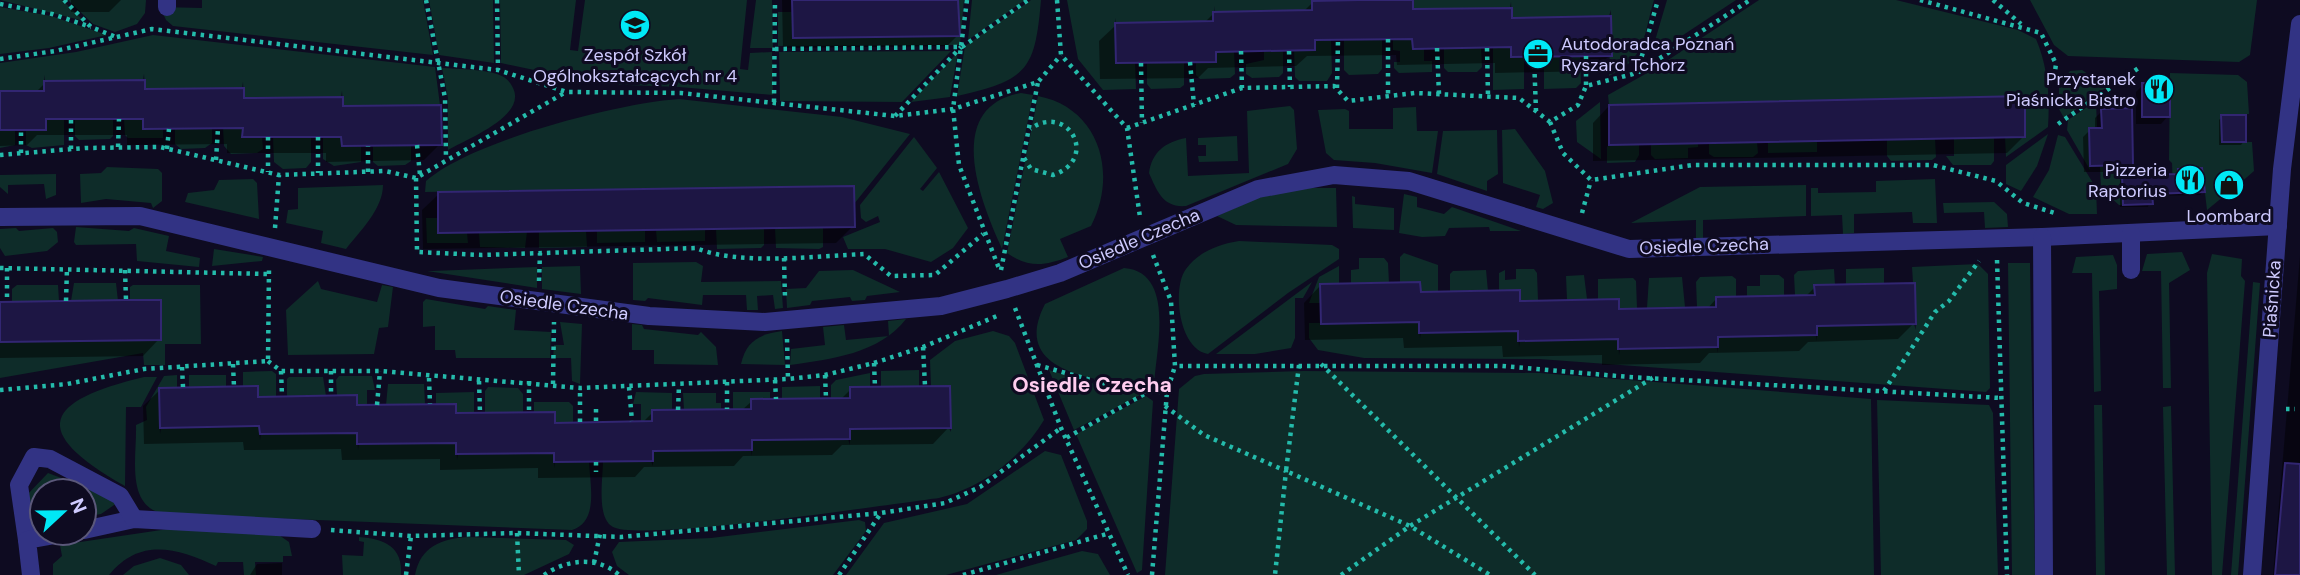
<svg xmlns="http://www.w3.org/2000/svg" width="2300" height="575" viewBox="0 0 2300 575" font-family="'DM Sans',sans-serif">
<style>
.green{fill:#0e2c29}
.shadow{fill:#0007}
.building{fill:#1d1644;stroke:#322672;stroke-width:2}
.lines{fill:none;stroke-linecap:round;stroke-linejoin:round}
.path{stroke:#24bbab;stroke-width:4.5;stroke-dasharray:3.5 5;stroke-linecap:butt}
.minor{stroke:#323384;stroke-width:18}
.labels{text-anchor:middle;stroke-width:6;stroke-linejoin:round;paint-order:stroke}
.poi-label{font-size:18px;fill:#cfcbff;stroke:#0e0b21}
.street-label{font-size:18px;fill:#cfcbff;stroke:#0e0b21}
.quarter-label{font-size:21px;font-weight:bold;fill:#ffcdef;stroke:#0e0b21}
</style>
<rect width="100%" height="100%" fill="#0e0b21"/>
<g class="green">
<polygon points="0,0 62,0 84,21"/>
<polygon points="68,0 146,0 145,13 137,24 115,32 93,24"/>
<polygon points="202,0 423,0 433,55 173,26 166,20 160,7 202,8"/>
<polygon points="429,0 493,0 494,63 439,55"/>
<polygon points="500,0 576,0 570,50 578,51 585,0 747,0 740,69 748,70 750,53 772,52 773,95 679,87 601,84 501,63"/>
<polygon points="756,0 772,0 773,48 750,48"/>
<polygon points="958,0 964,0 960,45 778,46 778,12 792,12 793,38 960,35"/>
<polygon points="972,0 1025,0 968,40"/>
<path d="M 1031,0 L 1041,0 C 1035,71 1027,80 957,96 L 965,46 Z"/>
<polygon points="1067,0 1312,0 1312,10 1215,12 1215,6 1213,21 1116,23 1115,18 1116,63 1135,63 1136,89 1103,90 1078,59"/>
<path d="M 1413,0 L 1654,0 C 1643,37 1646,59 1609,76 L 1611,10 L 1609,16 L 1512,18 L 1511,2 L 1510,8 L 1413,9 Z"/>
<polygon points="1667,0 1736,0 1662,49 1654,44"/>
<path d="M 1759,0 L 1896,0 L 2018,30 L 2036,39 C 2048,67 2050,97 2048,127 L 2006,157 L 2005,137 L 2025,137 L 2024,97 L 1609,105 L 1608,95 L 1656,68 Z"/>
<polygon points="2030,0 2257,0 2250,55 2239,62 2068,56 2054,45"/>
<polygon points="0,7 51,16 107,35 49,48 0,54"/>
<polygon points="153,35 435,67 440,105 343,106 342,91 341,97 244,98 243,82 242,88 145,89 144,74 143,80 45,81 44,75 44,91 0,91 0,63 76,52"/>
<polygon points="1382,39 1382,69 1378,74 1349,75 1344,70 1344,40"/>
<polygon points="1393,39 1412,39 1413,49 1424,49 1424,61 1432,61 1432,72 1399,73 1394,68 1394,62 1400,62 1400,51 1393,50"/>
<polygon points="1315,40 1331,40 1332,73 1327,81 1299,81 1295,77 1294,50 1314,50"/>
<polygon points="1511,47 1512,57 1524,57 1524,89 1493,90 1493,48"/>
<polygon points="1444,48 1481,48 1482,67 1477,72 1448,72 1444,68"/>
<polygon points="951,51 902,102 780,101 779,52"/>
<polygon points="1234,51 1235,74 1230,78 1200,79 1196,75 1196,62 1216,62 1216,52"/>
<polygon points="1264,51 1283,51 1283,73 1279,77 1252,78 1246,74 1246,64 1264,60"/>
<polygon points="958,52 950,97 911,102"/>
<polygon points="1580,56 1581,83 1576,88 1544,89 1544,57"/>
<polygon points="1184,62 1184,85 1180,88 1151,89 1147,84 1147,63"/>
<path d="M 442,68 C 459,69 480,69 497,74 C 504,76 510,81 513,88 C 527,116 467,139 448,150 L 448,98 Z"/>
<polygon points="2082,70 2107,87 2064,118 2059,109 2059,84 2070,71"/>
<polygon points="2170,73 2238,75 2247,82 2249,114 2222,115 2222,142 2252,142 2254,171 2239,184 2231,175 2217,188 2224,196 2207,210 2202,168 2179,169 2179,191 2173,191 2172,163 2169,160"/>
<path d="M 1021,93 L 1033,95 L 1002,249 C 980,201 943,107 1021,93 Z"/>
<path d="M 1038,96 C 1100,108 1118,174 1091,226 L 1060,239 L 1068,257 C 1045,266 1028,268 1007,253 Z"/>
<path d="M 679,99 L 842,117 L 910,134 L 854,204 L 853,186 L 425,192 L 426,181 C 471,141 618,103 679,99 Z"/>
<polygon points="2096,101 2097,128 2089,129 2090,170 2067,130 2068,120"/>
<polygon points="1600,102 1601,159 1577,142 1576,121"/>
<path d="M 1290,106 L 1294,110 L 1297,149 L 1288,164 L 1186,206 C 1163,208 1157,191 1149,173 C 1152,152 1165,142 1186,138 L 1188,176 L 1249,173 L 1247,111 Z"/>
<polygon points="1416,107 1417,131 1438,131 1432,173 1375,163 1334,160 1326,153 1318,110 1345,109 1349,111 1349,129 1393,129 1393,108"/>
<polygon points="143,118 163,129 163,138 128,138 125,135 124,119"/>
<polygon points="64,119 64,145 32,148 26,145 26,130 46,120"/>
<polygon points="75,119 113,119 113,136 110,139 79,140 75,136"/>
<polygon points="212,128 212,143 205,148 181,149 175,144 175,129"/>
<polygon points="223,128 243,128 243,137 262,137 263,149 257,153 231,154 224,146"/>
<polygon points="1515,129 1545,171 1553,203 1543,209 1536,207 1540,195 1503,183 1502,130"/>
<polygon points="0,130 15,130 15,145 0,148"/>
<polygon points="1497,130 1498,174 1487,181 1487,191 1437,174 1443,131"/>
<polygon points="2048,134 2037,166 2021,191 2006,184 2006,165"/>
<polygon points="2058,135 2065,137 2096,188 2097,214 2069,214 2033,197 2049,170"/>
<polygon points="341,136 342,146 361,146 361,162 334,166 323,159 323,137"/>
<polygon points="1237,136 1238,161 1199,162 1198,156 1206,156 1206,145 1198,145 1198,138"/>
<polygon points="273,137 311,137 311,162 306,168 283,169 274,162"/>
<polygon points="914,137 937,168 920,189 923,191 939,172 968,228 953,248 931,262 885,249 848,249 843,237 880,222 878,216 866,222 861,218 860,205"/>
<polygon points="1954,138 1994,138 1994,161 1991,165 1953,165 1946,156 1954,156"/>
<polygon points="1935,139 1936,157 1932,160 1891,161 1887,156 1887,140"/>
<polygon points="1817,141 1817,152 1768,153 1768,142"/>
<polygon points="1757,142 1758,153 1753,157 1714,157 1709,154 1709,143"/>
<polygon points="1651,144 1698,144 1698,147 1688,148 1688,158 1655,159 1651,155"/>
<polygon points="373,145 411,145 411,161 405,165 378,166 373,162"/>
<polygon points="1609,145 1639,145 1639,155 1635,162 1607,163 1607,147"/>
<polygon points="2122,165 2123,205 2119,205 2101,189 2100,166"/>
<polygon points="107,167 158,169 162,173 162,201 153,208 151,203 106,199 81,203 80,174 101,173"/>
<polygon points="56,174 56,195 46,199 44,184 8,185 8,194 0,187 0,175"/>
<polygon points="253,179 257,183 259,219 185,202 188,193 214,190 219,180"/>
<polygon points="1935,179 1937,223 1913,223 1912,212 1854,214 1854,233 1843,234 1842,215 1811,216 1811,188 1818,188 1818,193 1876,192 1876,181"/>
<path d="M 383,185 C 383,209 360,231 346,249 L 321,243 L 323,231 L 286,223 L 288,210 L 298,209 L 298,188 Z"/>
<polygon points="1806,185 1806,216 1703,220 1703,238 1696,238 1696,220 1631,223 1700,187"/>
<polygon points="1306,188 1336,188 1337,227 1236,225 1217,216 1260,197"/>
<polygon points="1404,194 1417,197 1417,207 1444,214 1452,207 1521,231 1490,231 1489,227 1449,228 1445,236 1422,237 1399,233"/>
<polygon points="1352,196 1355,197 1355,204 1394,208 1394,230 1353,228"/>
<polygon points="1994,202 2007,214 2008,227 1985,228 1984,212 1944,213 1943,203"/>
<polygon points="426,218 438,218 439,233 467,233 468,243 427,243"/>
<polygon points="76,227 129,231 134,228 169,236 166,251 200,258 199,267 137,261 136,244 76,245 74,242"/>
<polygon points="823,227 823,247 819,249 776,248 775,228"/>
<polygon points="16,228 19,231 53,228 57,232 58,242 47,251 5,256 0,248 0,229"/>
<polygon points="764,228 764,245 761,248 717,249 716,229"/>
<polygon points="705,229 705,241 657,242 656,230"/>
<polygon points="645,230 645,242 597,243 597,231"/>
<polygon points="586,231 587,247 539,248 539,232"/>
<polygon points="527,232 525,248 480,247 479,233"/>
<path d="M 1239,241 L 1332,245 L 1339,249 L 1339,259 L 1288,293 L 1208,354 C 1178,349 1172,287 1186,269 C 1198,252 1219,244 1239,241 Z"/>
<polygon points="214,249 263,257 262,261 212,266"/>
<polygon points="2182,252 2190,270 2169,283 2171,388 2163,388 2161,271 2142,271 2147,254"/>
<polygon points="1404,253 1438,265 1438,292 1421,293 1420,282 1400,283 1400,257"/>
<polygon points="2212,254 2242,259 2241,276 2245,281 2222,575 2212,575 2207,273"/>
<polygon points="2113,255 2117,265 2117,289 2099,291 2101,391 2094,392 2092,273 2072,273 2076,257"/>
<polygon points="1359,258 1384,258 1388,263 1389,283 1351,284 1351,270 1359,269"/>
<polygon points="696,262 703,266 701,282 781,281 783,308 775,309 773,295 757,296 758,310 747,310 746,295 703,295 702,305 648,298 645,301 633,300 633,263"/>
<polygon points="2008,263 2030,263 2035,575 2012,575"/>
<polygon points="1978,264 1988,274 1990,388 1986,392 1539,359 1364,358 1318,350 1309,338 1309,323 1419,322 1420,338 1421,333 1518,331 1519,347 1520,341 1618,339 1619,355 1620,349 1717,347 1718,353 1718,337 1816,335 1817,341 1817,326 1914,324 1916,330 1912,267"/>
<polygon points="580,266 581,294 542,289 542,267"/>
<polygon points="1339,266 1339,284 1320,284 1320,303 1309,303 1319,277"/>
<polygon points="537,267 537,288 427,271 432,271"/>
<path d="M 1124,268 C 1176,272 1156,350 1154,385 L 1149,388 C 1102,380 1008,375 1045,304 Z"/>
<polygon points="1884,268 1884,284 1846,285 1846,269"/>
<polygon points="1516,269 1534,269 1537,273 1538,300 1520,301 1499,291 1499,273 1505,270 1505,280 1516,279"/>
<polygon points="1834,269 1835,285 1814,286 1815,295 1795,295 1794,275 1798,271"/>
<polygon points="853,270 900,292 867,296 865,300 852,301 850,297 812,301 810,305 787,308 786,289 806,288 819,271"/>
<polygon points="1486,270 1488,291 1450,292 1450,274 1453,271"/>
<polygon points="1584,275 1587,299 1567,300 1566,276"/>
<polygon points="1760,275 1779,275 1784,279 1784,296 1747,296 1747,286 1760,286"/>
<polygon points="1732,276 1736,279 1736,297 1716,297 1716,307 1697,307 1696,282 1700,277"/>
<polygon points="1682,277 1685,307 1647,308 1649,278"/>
<polygon points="1633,278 1636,281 1637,308 1619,309 1618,299 1598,299 1598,279"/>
<polygon points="318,281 321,289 377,302 382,285 393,287 388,327 379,328 374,354 288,355 286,310"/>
<polygon points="1312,282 1303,298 1295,298 1295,338 1291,348 1255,354 1216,354"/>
<polygon points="2253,282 2260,283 2238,575 2231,575"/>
<polygon points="74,283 116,283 118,301 71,301"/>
<polygon points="17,285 58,285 59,301 12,302 12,289"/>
<polygon points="133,285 200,285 201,344 165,344 165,365 144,365 143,353 0,378 0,342 161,340 161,300 130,300 130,287"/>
<polygon points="426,299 485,309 488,306 516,310 514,330 551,332 550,358 456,358 455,350 435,350 435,326 423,327 423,302"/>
<path d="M 906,319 C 879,354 831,359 790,365 L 791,349 L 825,345 L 823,327 L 844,325 L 846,340 L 889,336 L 888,321 Z"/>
<polygon points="560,322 582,324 580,384 572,381 571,358 553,358 554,345 564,345"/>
<polygon points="632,324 642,325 644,329 698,335 701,332 716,347 718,365 654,364 654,350 632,350"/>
<path d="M 782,331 L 785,365 L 741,364 C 746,341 760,334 782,331 Z"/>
<path d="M 993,331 L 1009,336 L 1015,343 L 1044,420 C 1022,457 982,488 939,498 C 892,504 641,542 613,527 C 596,518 603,478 603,461 L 651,461 L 653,466 L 653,451 L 751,450 L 752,456 L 752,440 L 848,439 L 850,445 L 850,429 L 949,428 L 951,432 L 950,386 L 931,386 L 930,360 L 955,341 Z"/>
<polygon points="919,370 919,386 881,387 881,371"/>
<polygon points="1049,370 1101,386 1142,394 1074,430"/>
<polygon points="272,371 276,374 276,396 258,397 258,387 243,387 243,372"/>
<polygon points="1304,371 1540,373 1871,399 1874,575 1165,575 1179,389 1195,376 1204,374"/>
<polygon points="870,373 870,387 850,387 850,398 831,398 831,385 836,380"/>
<path d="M 177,375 L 177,388 L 159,388 L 160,434 L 161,428 L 259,426 L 260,440 L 261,434 L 357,433 L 358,450 L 359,444 L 456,443 L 457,460 L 458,454 L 554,453 L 554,468 L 555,462 L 589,462 C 590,484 599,522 572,530 L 164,514 C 125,506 137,457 136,425 L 147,420 L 146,407 L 164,376 Z"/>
<rect x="189" y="375" width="37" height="12"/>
<polygon points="339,376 372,376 375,390 367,390 367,405 357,405 357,395 337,395 336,380"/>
<path d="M 144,377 L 157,377 L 141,407 L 126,407 L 125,486 C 28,431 44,401 144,377 Z"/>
<polygon points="289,377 323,377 326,396 287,396 287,379"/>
<polygon points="388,384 424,384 425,404 386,405"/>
<polygon points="820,386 820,398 782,399 782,387"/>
<polygon points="488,387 518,388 523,394 523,413 485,413 485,391"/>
<polygon points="474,392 474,413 456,414 456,404 436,404 436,393"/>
<polygon points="636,392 672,393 672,410 652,421 641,421 641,404 633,404"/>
<polygon points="733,392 770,392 770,399 751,409 733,409"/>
<polygon points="683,393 716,393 716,403 721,403 721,410 684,410"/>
<polygon points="1146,396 1153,401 1142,570 1137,573 1076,434"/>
<polygon points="1877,400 1989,405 1993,413 1998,575 1881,575"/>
<polygon points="534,402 569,402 573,406 573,422 555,422 555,412 534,413"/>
<polygon points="2094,405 2102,405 2105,575 2096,575"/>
<polygon points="2171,406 2175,575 2167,575 2163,407"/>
<polygon points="1045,451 1061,455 1087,521 1087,529 1076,540 946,575 846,575 884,523 967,504"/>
<polygon points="48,473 115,498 117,503 101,514 84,517 84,491 42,491 42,519 31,512 26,496"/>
<polygon points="859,520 865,522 866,531 833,575 629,575 617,566 612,552 619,542 711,538"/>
<path d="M 168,529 L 276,533 L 289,542 L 292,556 L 283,556 L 283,562 L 255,562 L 256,575 L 244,575 L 243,562 L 218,562 L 216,566 C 177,548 140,537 109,575 L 53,575 L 53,564 L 62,556 L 60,545 Z"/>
<path d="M 359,537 C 385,539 403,547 401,575 L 343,575 L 342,555 L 363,556 L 364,542 L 359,541 Z"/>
<path d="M 467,537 L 566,540 L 574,545 L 569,554 L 524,575 L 415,575 C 420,547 441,539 467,537 Z"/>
<polygon points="1082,551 1098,554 1110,575 996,575"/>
<polygon points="160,558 181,565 189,575 123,575 134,566"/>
</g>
<g class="shadow">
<polygon points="71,0 121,0 109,12 71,12"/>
<polygon points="782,0 957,0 958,35 947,46 783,48"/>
<polygon points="1313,2 1510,19 1610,55 1594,71 1495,73 1495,63 1397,65 1396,55 1307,56 1296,66 1208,68 1198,78 1100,79 1099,41 1116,25 1204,23 1214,13 1303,12"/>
<polygon points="45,83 341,107 440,144 424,160 326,162 326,153 227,153 227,144 127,145 127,135 37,135 27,145 0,146 0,93 35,93"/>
<polygon points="2143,85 2168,116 2161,124 2136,124 2136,92"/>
<polygon points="1609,106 2024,136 2007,153 1593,161 1593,123"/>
<polygon points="2102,111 2131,164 2124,172 2084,172 2083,137 2090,130 2095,130 2095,118"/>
<polygon points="2222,117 2244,141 2241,145 2219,145 2219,120"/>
<polygon points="2179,171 2203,192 2200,195 2151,196 2148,207 2120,207 2120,180 2123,177 2176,176"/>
<polygon points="439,194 853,226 836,243 423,249 422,210"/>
<polygon points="2300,256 2300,575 2273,575"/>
<polygon points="1320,286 1617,311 1707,309 1716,299 1805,297 1815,287 1914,323 1898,339 1808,342 1799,351 1709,353 1700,363 1602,365 1602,355 1503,357 1502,346 1404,348 1403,338 1305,340 1304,303"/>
<polygon points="0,304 159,339 143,356 0,358"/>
<polygon points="851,389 949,427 933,444 842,445 832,455 743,456 734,466 644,467 635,477 538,478 538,468 440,470 440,459 342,460 341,449 244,450 243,442 144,444 143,406 160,390 554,424 642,423 653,412 741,411 752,401 840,400"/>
<polygon points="282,563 282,575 250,575 257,564"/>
</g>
<g class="building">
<polygon points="792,0 958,0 960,36 793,38"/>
<polygon points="1359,0 1413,0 1413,9 1512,8 1512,18 1611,16 1612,56 1511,57 1511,47 1413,49 1412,39 1315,40 1315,50 1216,52 1216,62 1116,63 1115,23 1213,21 1213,12 1312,10 1312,1"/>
<polygon points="145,80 145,89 244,88 244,98 343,97 343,106 441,105 442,145 342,146 341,137 242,137 243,128 143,129 143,119 46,119 46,130 0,130 0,91 44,91 44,81"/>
<rect x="2142" y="83" width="28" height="34"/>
<polygon points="2025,96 2025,137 1609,145 1609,105"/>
<polygon points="2132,108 2133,165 2090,166 2089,128 2102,128 2101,109"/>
<polygon points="2221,115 2246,115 2246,142 2222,142"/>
<polygon points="2202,168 2205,192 2152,194 2153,204 2123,205 2122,175 2179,174 2178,169"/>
<polygon points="854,186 855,227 438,233 438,192"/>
<polygon points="1420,282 1421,292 1520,290 1520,301 1619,299 1619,309 1716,307 1716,297 1815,295 1814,285 1915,283 1916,324 1817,326 1817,335 1718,337 1718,347 1618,349 1618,339 1518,341 1518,331 1419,333 1419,322 1321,324 1320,284"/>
<polygon points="126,300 161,300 161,340 0,342 0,302"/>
<polygon points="258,386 258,397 357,395 357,405 456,404 456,413 555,412 555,423 652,421 652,410 751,409 751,399 850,398 850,387 950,386 951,428 850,429 850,439 752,440 752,450 653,451 653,461 554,462 554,453 456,454 456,443 357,444 357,433 260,434 259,426 160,428 159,388"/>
<polygon points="2285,463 2300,464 2300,575 2275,575"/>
</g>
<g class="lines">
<g class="path">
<polyline points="64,0 91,27 116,37"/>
<polyline points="426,0 445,98 446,158"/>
<polyline points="497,0 498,70"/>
<polyline points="967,0 953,109 959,165 1000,271"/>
<polyline points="1057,0 1061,55 1127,128 1140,217"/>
<polyline points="1920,0 2041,33 2056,64 2054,78"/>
<polyline points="1993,0 2021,24"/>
<polyline points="0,4 52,14 91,27"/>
<polyline points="1388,39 1388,96"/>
<polyline points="1437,48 1439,94"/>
<polyline points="1487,48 1488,96"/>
<polyline points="775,49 962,47 1028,0"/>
<polyline points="1241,51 1242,88"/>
<polyline points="1289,51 1290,87"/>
<polyline points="1586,56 1586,86"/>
<polyline points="1534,57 1536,111"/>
<polyline points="0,59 55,51 152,29 498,70 567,92 681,93 895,116 953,109 1038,82 1061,55"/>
<polyline points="1190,62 1194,105"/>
<polyline points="1141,63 1142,123"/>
<polyline points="1637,73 1658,0"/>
<polyline points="1337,88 1338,40"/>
<polyline points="774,102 775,0"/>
<polyline points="895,116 961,47"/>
<polyline points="71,120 71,149"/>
<polyline points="1550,122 1563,153 1591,180 1692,165 1933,165 1996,181 2023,203 2058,214"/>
<polyline points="2058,124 2140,67"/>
<polyline points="1127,128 1242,88 1334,86 1348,101 1415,93 1519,98 1550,122 1578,105 1586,86 1637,73 1750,0"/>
<polyline points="268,137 268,172"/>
<polyline points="318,137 318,173"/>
<polyline points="417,145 420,175"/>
<polyline points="118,147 119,119"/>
<polyline points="167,149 169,129"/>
<polyline points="21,153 21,130"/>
<polyline points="0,155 85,148 160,147 279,175 385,171 416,178 566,92"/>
<path d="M 1024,158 L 1031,169 L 1053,175 C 1100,159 1068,102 1030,129"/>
<polyline points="216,160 218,128"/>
<polyline points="368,172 368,146"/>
<path d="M 416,178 L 417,252 L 482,255 L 696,248 C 739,266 816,256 864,254 L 891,276 L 935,275 L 983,234"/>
<polyline points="1582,213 1591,180"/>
<polyline points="275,228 279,175"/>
<polyline points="1153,255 1171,301 1175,366 1502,366 1629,377 2001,398"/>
<polyline points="784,258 785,299"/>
<polyline points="1997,260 2007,575"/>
<polyline points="0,268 268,274"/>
<polyline points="7,268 7,302"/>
<polyline points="125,270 126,300"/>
<polyline points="1001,270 1038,82"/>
<polyline points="539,281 540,253"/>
<polyline points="66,301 67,268"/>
<polyline points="1015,308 1061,428 1128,575"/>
<polyline points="787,339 788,379"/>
<polyline points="923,347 925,386"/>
<polyline points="268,361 281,371 380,371 580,388 788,379 825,375 874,363 923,347 997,316"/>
<polyline points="874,363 875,387"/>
<polyline points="233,364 234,387"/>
<polyline points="1321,364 1535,575"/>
<polyline points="1037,365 1102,383 1148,392 1066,438"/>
<polyline points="1299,365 1286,471 1410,526 1490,575"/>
<polyline points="182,367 183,387"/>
<polyline points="281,371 282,396"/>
<polyline points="331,371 331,395"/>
<polyline points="825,375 826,398"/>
<polyline points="429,378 430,404"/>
<polyline points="775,380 776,399"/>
<polyline points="479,381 480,413"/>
<polyline points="529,381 529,412"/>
<polyline points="727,382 727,409"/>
<polyline points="553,384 554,322"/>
<polyline points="629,387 632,421"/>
<polyline points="0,390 67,384 144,369 268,361 269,268"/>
<polyline points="1884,391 1935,312 1949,301 1979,261"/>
<polyline points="1148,392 1167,392"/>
<polyline points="377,405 380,371"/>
<polyline points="1165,406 1204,435 1286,471 1275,575"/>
<polyline points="596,409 596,421"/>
<polyline points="2286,409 2295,409"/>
<polyline points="678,410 679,385"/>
<polyline points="580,422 580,388"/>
<polyline points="596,462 596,472"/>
<polyline points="331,530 411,536 517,533 621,537 881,513 945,503 980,487 1061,428"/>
<polyline points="517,533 519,575"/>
<polyline points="594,563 600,534"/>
<polyline points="406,575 411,536"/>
<path d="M 544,575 C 567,559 598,556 619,575"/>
<polyline points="839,575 881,513"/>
<polyline points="963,575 1110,533"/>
<polyline points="1152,575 1167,392 1175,366"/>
<polyline points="1341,575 1410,526 1654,377"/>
</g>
<g class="minor">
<polyline points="167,7 167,0"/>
<polyline points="0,217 140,216 439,288 649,316 765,322 941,306 1007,289 1060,273 1258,189 1334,175 1409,181 1629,249 2042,237 2278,226"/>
<polyline points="2042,237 2044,575"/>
<polyline points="2131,270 2131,233"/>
<polyline points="84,530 134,519 312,529"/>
<polyline points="27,540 19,485 34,457 50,459 120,496 134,519"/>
<polyline points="31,575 27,540 66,533"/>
<polyline points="2252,575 2282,169 2300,24"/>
</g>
</g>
<defs>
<g id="school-disc" transform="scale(1.575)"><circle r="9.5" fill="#00e8f6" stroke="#0e0b21"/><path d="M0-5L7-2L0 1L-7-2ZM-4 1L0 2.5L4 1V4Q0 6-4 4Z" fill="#111"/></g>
<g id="office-disc" transform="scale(1.575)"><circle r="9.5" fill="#00e8f6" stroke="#0e0b21"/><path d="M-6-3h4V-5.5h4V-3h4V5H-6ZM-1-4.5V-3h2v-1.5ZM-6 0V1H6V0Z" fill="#111"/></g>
<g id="restaurant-disc" transform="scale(1.575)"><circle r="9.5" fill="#00e8f6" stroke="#0e0b21"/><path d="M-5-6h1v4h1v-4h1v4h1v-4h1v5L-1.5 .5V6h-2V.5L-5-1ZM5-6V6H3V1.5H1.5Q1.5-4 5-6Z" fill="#111"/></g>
<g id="shop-disc" transform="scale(1.575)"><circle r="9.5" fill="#00e8f6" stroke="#0e0b21"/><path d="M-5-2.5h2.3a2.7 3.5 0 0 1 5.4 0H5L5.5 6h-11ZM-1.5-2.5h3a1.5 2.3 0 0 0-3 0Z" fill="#111"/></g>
</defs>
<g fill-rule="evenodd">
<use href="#school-disc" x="635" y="25"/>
<use href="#office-disc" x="1538" y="54"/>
<use href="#restaurant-disc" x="2159" y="89"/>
<use href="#restaurant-disc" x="2190" y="180"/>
<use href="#shop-disc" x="2229" y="185"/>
</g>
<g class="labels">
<g class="poi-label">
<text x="1561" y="50" text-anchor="start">Autodoradca Poznań<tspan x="1561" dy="21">Ryszard Tchorz</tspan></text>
<text x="635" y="61">Zespół Szkół<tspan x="635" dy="21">Ogólnokształcących nr 4</tspan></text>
<text x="2136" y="85" text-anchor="end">Przystanek<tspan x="2136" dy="21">Piaśnicka Bistro</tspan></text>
<text x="2167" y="176" text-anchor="end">Pizzeria<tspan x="2167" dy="21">Raptorius</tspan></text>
<text x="2229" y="222">Loombard</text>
</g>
<g class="street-label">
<text transform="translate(1139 239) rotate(-23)" y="6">Osiedle Czecha</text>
<text transform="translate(1704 246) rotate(-2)" y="6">Osiedle Czecha</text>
<text transform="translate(2272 299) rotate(-86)" y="6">Piaśnicka</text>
<text transform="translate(564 305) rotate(8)" y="6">Osiedle Czecha</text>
</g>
<g class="quarter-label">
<text x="1092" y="392">Osiedle Czecha</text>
</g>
</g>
<g transform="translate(63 512) rotate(68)"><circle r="33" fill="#0e0b21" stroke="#5b587a" stroke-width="2"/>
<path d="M0-5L12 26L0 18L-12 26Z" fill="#00e8f6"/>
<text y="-10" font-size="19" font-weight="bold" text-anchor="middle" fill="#cfcbff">N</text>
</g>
</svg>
